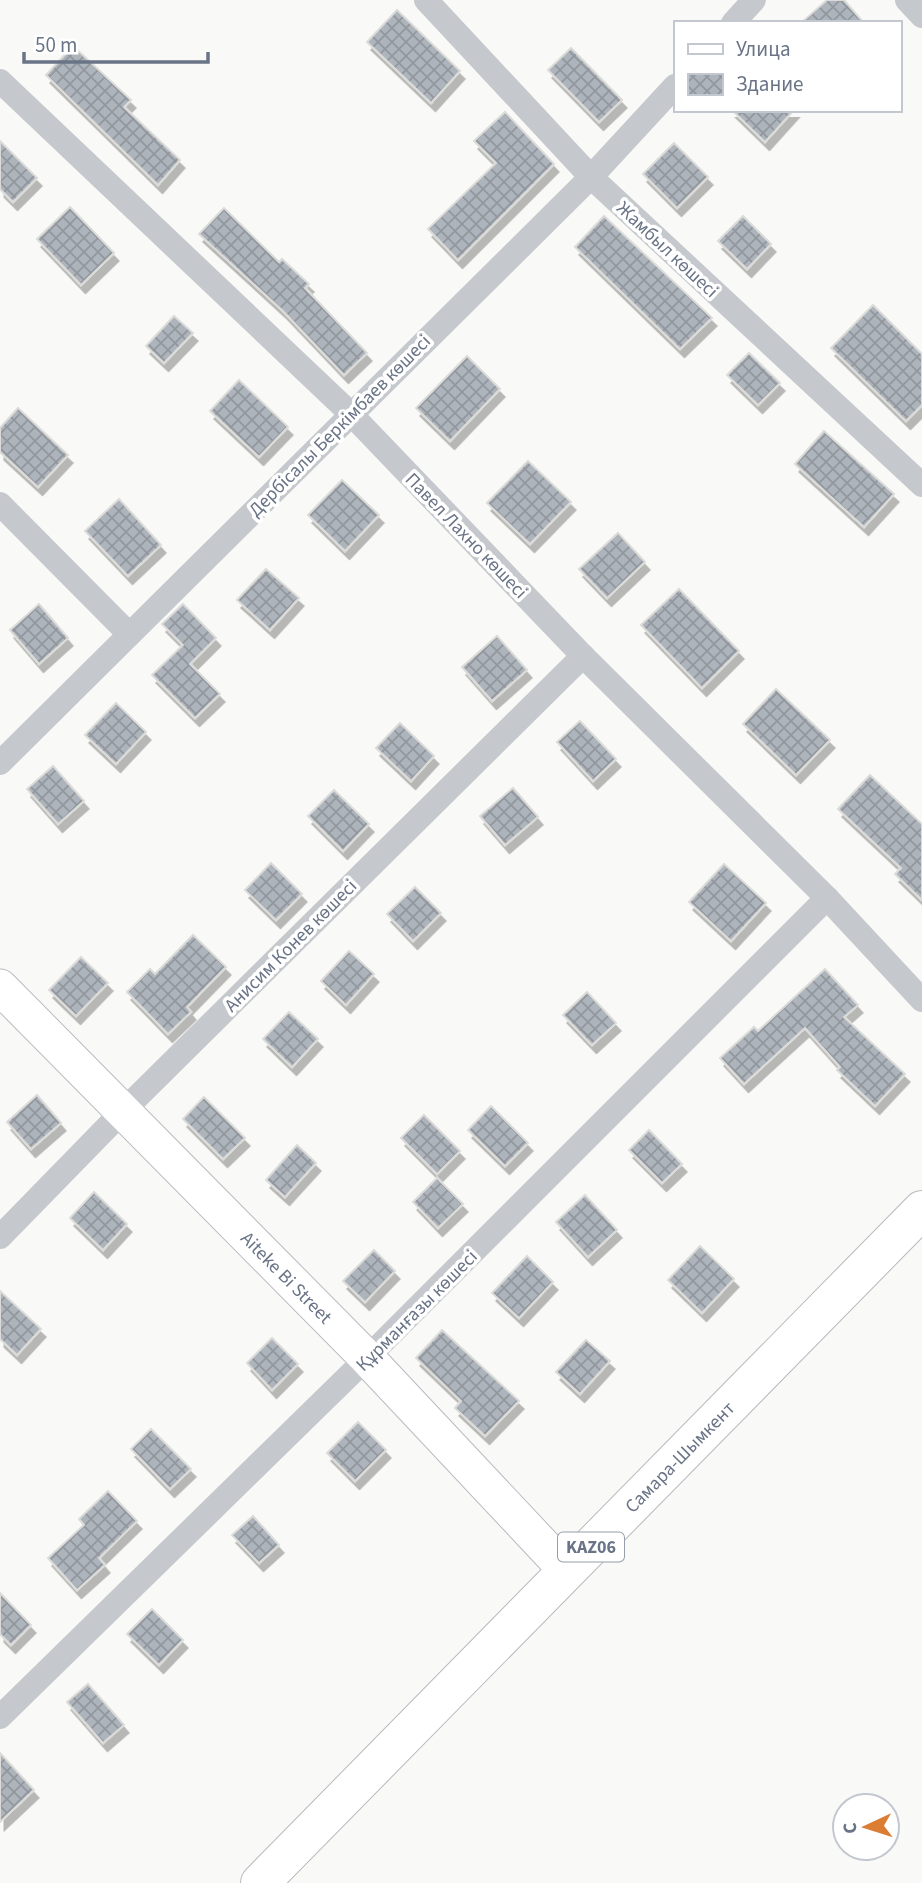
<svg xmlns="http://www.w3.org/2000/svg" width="922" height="1883" viewBox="0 0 922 1883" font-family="'Source Sans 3',sans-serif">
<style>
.building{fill:url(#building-cross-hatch);stroke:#dbdbd9;stroke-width:2;filter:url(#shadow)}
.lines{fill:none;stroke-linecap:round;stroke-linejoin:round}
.secondary-casing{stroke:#b8bbc1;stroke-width:37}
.highway-casing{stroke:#b8babe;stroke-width:40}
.street{stroke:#c5c8cc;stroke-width:24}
.secondary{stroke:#fff;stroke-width:35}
.highway{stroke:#fff;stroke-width:38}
.labels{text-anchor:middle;stroke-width:7;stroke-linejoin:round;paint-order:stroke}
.shield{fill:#fff;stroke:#979eab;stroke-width:2}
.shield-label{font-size:18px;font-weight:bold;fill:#6a7487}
.street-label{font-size:19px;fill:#6a7487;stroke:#fff}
</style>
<defs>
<pattern id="building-cross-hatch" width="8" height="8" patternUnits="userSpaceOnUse" patternTransform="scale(1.75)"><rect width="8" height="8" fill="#aeb4bb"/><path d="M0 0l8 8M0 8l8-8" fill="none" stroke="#92979e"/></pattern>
<filter id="shadow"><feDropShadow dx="4.5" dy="8" stdDeviation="0" flood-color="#0004"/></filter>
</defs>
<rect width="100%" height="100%" fill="#f9f9f7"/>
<g class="building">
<polygon points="827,0 844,0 864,23 801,23"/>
<polygon points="397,10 460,71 431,103 367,42"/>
<polygon points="73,46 131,100 124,107 180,160 158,185 46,75"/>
<polygon points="571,48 622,100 599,122 548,70"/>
<polygon points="732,110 794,110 765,142"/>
<polygon points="505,112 554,164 458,260 428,229 496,163 474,141"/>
<polygon points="0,141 37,178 13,202 0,189"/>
<polygon points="674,143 708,177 677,208 643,174"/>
<polygon points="70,207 114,253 81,285 37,239"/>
<polygon points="224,208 279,262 282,259 309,284 305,288 367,353 344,375 283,311 199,234"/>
<polygon points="604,216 712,318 680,349 575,247"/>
<polygon points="743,216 771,244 747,269 718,241"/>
<polygon points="873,305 922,354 922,405 906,421 831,348"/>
<polygon points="174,316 193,333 164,363 146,346"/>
<polygon points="749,353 780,383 758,405 727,375"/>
<polygon points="467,356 500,389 450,441 416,408"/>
<polygon points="239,380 288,427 259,457 210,411"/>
<polygon points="18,408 68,455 38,487 0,452 0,428"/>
<polygon points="824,431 894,494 864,527 795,464"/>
<polygon points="528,461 571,502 530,544 487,503"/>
<polygon points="342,480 379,515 345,551 308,515"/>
<polygon points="119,499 161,545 128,576 85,531"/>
<polygon points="618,533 645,562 607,598 579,569"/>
<polygon points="266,569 299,598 270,630 237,600"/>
<polygon points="679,589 739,651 702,688 641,625"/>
<polygon points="39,604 68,638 39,664 10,630"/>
<polygon points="183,604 216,638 190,664 220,694 195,718 152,675 183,645 162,624"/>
<polygon points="497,636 527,670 492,701 462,667"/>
<polygon points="776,689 830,740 796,775 743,724"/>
<polygon points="116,703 146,732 116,764 85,735"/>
<polygon points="580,721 616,759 593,781 557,742"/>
<polygon points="400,723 434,756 411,781 376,748"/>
<polygon points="53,766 84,801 58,824 27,789"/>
<polygon points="870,775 922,824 922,900 895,874 901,868 838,809"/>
<polygon points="513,788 538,817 505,845 480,816"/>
<polygon points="334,790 369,824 343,851 308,816"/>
<polygon points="271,863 302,894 276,920 245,890"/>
<polygon points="724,864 766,903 731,941 689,902"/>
<polygon points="415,887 441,913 413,941 387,914"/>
<polygon points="193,935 226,967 187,1007 191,1012 168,1034 127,992 150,969 155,974"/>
<polygon points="349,951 374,974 346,1005 321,981"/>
<polygon points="81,957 108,983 76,1016 49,990"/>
<polygon points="825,969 858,1005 844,1017 905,1074 875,1106 837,1070 840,1067 805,1028 744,1084 720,1058 754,1027 758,1031"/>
<polygon points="587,992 616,1023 592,1045 563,1015"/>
<polygon points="289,1012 318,1039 292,1067 263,1039"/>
<polygon points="37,1095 61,1123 31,1149 7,1122"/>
<polygon points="204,1097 245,1138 223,1159 183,1119"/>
<polygon points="491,1106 528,1143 505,1166 468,1130"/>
<polygon points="424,1115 460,1151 437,1174 401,1138"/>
<polygon points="649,1130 682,1164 662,1183 629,1150"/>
<polygon points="297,1145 316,1163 285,1197 266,1180"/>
<polygon points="437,1178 463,1204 438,1228 413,1202"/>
<polygon points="94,1192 127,1224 103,1250 70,1218"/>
<polygon points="585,1195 617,1230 588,1257 556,1222"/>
<polygon points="700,1246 734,1279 702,1313 668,1280"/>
<polygon points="374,1250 395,1271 365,1302 343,1281"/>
<polygon points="527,1256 553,1282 519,1318 492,1293"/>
<polygon points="0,1291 41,1329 17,1355 0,1339"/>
<polygon points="442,1330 519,1401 485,1436 455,1408 461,1401 416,1358"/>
<polygon points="272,1338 298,1364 272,1390 247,1363"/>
<polygon points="586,1340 610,1361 580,1394 556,1372"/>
<polygon points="358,1422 386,1450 355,1481 327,1453"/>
<polygon points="151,1429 191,1469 170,1489 131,1449"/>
<polygon points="108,1491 137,1521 99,1558 105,1565 77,1590 48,1558 84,1525 79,1519"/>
<polygon points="253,1516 279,1545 259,1563 232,1535"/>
<polygon points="0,1593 31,1625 11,1645 0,1634"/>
<polygon points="152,1609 183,1640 159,1665 127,1634"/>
<polygon points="88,1684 124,1725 103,1743 67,1702"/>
<polygon points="0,1753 34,1790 0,1822"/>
</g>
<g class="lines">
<g class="secondary-casing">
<g id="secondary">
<path id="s1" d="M 0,987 L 367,1358 L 567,1571"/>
</g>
</g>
<g class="highway-casing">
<g id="highway">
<path id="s2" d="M 260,1883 L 922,1210"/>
</g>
</g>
<g class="street">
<polyline points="426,0 591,177 922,485"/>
<polyline points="907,0 922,16"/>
<polyline points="733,23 754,0"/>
<polyline points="0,81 350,413 583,656 827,898 922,1000"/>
<polyline points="0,504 129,634"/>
<polyline points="0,763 591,177 675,86"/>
<polyline points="0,1237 123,1111 583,656"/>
<polyline points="0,1717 367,1358 827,898"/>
</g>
<use href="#secondary" class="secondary"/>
<use href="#highway" class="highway"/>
</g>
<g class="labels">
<rect class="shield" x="558" y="1532.5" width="66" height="29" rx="5"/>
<g class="shield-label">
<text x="591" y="1553">KАZ06</text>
</g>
<g class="street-label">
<text transform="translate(668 249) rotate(43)" y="7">Жамбыл көшесі</text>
<text transform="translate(339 425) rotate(-45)" y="7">Дербісалы Беркімбаев көшесі</text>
<text transform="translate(467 535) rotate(46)" y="7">Павел Лахно көшесі</text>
<text transform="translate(290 945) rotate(-45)" y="7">Анисим Конев көшесі</text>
<text dy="7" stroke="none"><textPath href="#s1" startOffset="408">Aiteke Bi Street</textPath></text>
<text transform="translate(416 1310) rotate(-45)" y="7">Құрманғазы көшесі</text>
<text dy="7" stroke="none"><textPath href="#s2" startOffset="598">Самара-Шымкент</textPath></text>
</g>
</g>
<rect x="674" y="21" width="228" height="91" fill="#ffffff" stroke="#c3c7cf" stroke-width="2"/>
<rect x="688" y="44" width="35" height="10" fill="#ffffff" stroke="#c3c7cf" stroke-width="2"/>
<text x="736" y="56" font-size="21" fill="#6a7487">Улица</text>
<rect x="688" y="74" width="35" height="21" fill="url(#building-cross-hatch)" stroke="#c3c7cf" stroke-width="2"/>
<text x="736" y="91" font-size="21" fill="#6a7487">Здание</text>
<g transform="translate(866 1827) rotate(266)"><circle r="33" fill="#ffffff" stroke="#c3c7cf" stroke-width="2"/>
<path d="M0-5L12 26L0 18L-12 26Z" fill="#dc7d34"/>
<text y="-10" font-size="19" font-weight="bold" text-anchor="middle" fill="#6a7487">С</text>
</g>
<path d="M24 52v10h184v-10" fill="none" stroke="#6a7487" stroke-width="3.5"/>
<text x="35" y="52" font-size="21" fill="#6a7487" stroke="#ffffff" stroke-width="5" paint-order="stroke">50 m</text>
</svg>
